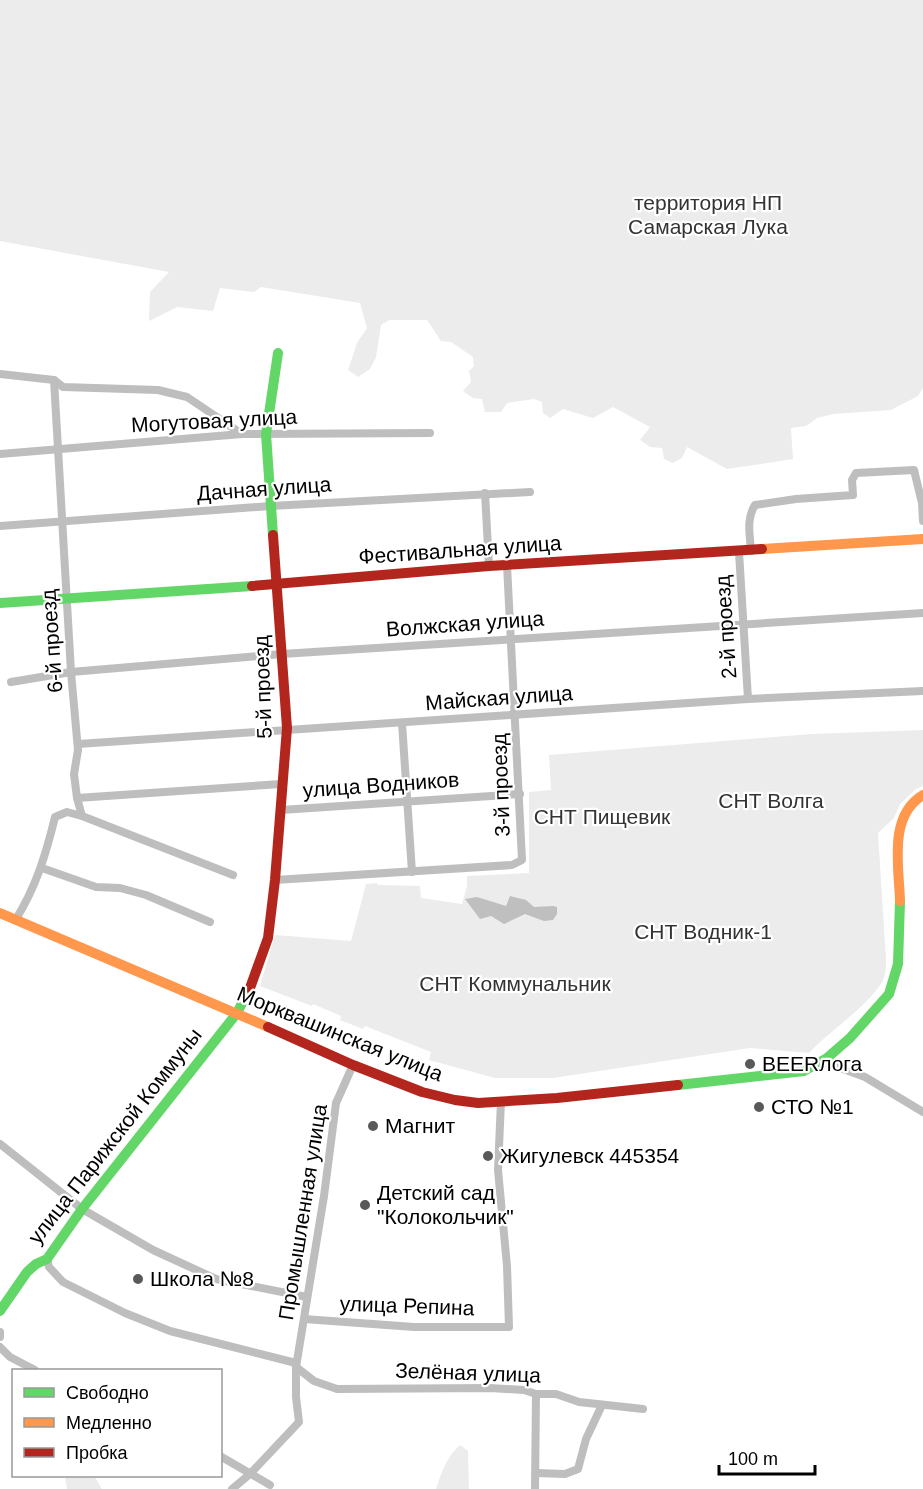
<svg xmlns="http://www.w3.org/2000/svg" width="923" height="1489" viewBox="0 0 923 1489" font-family="Arial,sans-serif">
<style>
.green{fill:#ececec}
.water{fill:#bfbfbf}
.lines{fill:none;stroke-linecap:round;stroke-linejoin:round}
.street{stroke:#bebebe;stroke-width:8}
.fast{stroke:#63d668;stroke-width:10}
.slow{stroke:#ff974d;stroke-width:10}
.jam{stroke:#b3261e;stroke-width:10}
.poi-dot{fill:#595959;stroke:#fff;stroke-width:2}
.labels{text-anchor:middle;stroke-width:4.5;stroke-linejoin:round;paint-order:stroke}
.park-label{font-size:21px;fill:#333;stroke:#fff}
.street-label{font-size:21px;fill:#000;stroke:#fff}
.poi-label{font-size:21px;fill:#000;stroke:#fff;text-anchor:start}
</style>
<rect width="100%" height="100%" fill="#fff"/>
<g class="green">
<polygon points="0,0 923,0 923,388 918,396 891,410 833,414 817,418 806,426 791,428 793,459 727,469 687,447 682,458 673,463 664,459 662,448 650,447 640,440 650,427 613,407 593,418 563,409 550,418 543,413 542,402 534,399 507,403 501,412 485,412 482,399 473,398 463,391 471,382 469,371 474,366 473,357 451,342 441,341 427,320 389,320 381,325 376,357 370,369 358,377 348,370 357,343 367,328 360,303 261,287 254,292 220,288 213,311 177,307 149,321 150,292 169,272 0,241"/>
<path d="M 923,730 L 923,786 L 916,789 L 900,804 L 894,818 L 878,833 L 886,959 C 886,965 886,972 884,978 C 874,1002 828,1032 809,1053 L 750,1048 L 553,1078 L 495,1078 L 429,1060 L 431,1052 L 365,1026 L 363,1029 L 340,1020 L 341,1016 L 313,1004 L 312,1006 L 260,986 L 275,935 L 351,941 L 366,884 L 377,883 L 378,885 L 420,886 L 421,898 L 462,904 L 467,886 L 467,876 L 529,873 L 529,792 L 551,790 L 549,755 L 812,734 Z"/>
<path d="M 460,1445 L 468,1451 L 469,1489 L 436,1489 C 441,1473 447,1456 460,1445 Z"/>
<polygon points="65,1476 94,1476 102,1489 67,1489"/>
</g>
<polygon class="water" points="510,896 526,900 534,907 553,906 557,907 557,914 553,920 544,921 525,914 504,924 491,916 480,919 465,899 477,897 506,906"/>
<g class="lines">
<g class="street">
<polyline points="0,374 54,380 63,387 158,390 187,397 242,434"/>
<polyline points="54,380 71,672 78,750 74,774 77,798 82,816"/>
<polyline points="0,454 242,434 430,433"/>
<polyline points="485,493 489,566"/>
<polyline points="0,526 271,506 530,492"/>
<path d="M 751,551 C 750,535 746,519 755,505 L 796,499 L 853,495 L 852,480 L 856,473 L 914,470 L 922,503 L 923,521"/>
<polyline points="739,552 748,699"/>
<polyline points="11,682 71,672 282,654 923,613"/>
<polyline points="402,723 412,872"/>
<polyline points="78,744 748,699 923,691"/>
<polyline points="77,798 281,784"/>
<polyline points="281,810 520,794"/>
<polyline points="42,868 96,887 120,888 146,895 210,922"/>
<polyline points="275,880 512,865 522,860 507,565"/>
<path d="M 16,919 C 36,887 46,854 55,817 L 67,812 L 82,816 L 233,875"/>
<polyline points="824,1062 865,1077 923,1112"/>
<polyline points="0,1144 82,1209 153,1250 216,1279 307,1297"/>
<polyline points="47,1259 49,1267 63,1282 125,1313 170,1331 296,1363"/>
<polyline points="304,1319 414,1327 509,1327 507,1266 498,1170 501,1101"/>
<polyline points="0,1332 0,1337"/>
<polyline points="0,1347 10,1357 35,1370"/>
<polyline points="296,1367 314,1381 337,1389 490,1388 524,1390 536,1394 556,1394 579,1402 643,1409"/>
<polyline points="220,1456 270,1485"/>
<polyline points="536,1473 565,1474 578,1469 586,1439 602,1405"/>
<polyline points="232,1489 250,1474 299,1422 296,1397 296,1367 324,1196 336,1103 353,1065"/>
<polyline points="535,1489 536,1394"/>
</g>
<g class="fast">
<polyline points="273,535 266,434 278,353"/>
<polyline points="0,603 252,586"/>
<polyline points="678,1085 804,1071 827,1058 850,1038 889,994 898,964 900,901"/>
<polyline points="0,1311 27,1272 36,1264 47,1259 82,1209 237,1013 250,988"/>
</g>
<g class="slow">
<polyline points="762,549 923,539"/>
<path d="M 900,901 C 899,866 888,816 923,795"/>
<polyline points="0,913 268,1027"/>
</g>
<g class="jam">
<polyline points="252,586 489,566 762,549"/>
<polyline points="250,988 268,938 275,880 287,728 273,535"/>
<polyline points="268,1027 353,1065 422,1092 455,1100 478,1103 557,1098 678,1085"/>
</g>
</g>
<g class="poi-dot">
<circle cx="750" cy="1064" r="6"/>
<circle cx="759" cy="1107" r="6"/>
<circle cx="373" cy="1126" r="6"/>
<circle cx="488" cy="1156" r="6"/>
<circle cx="365" cy="1205" r="6"/>
<circle cx="138" cy="1279" r="6"/>
</g>
<g class="labels">
<g class="park-label">
<text x="708" y="210">территория НП<tspan x="708" dy="24">Самарская Лука</tspan></text>
<text x="771" y="808">СНТ Волга</text>
<text x="602" y="824">СНТ Пищевик</text>
<text x="703" y="939">СНТ Водник-1</text>
<text x="515" y="991">СНТ Коммунальник</text>
</g>
<g class="street-label">
<text transform="translate(214 421) rotate(-3)" y="7">Могутовая улица</text>
<text transform="translate(264 489) rotate(-4)" y="7">Дачная улица</text>
<text transform="translate(460 550) rotate(-4)" y="7">Фестивальная улица</text>
<text transform="translate(465 624) rotate(-4)" y="7">Волжская улица</text>
<text transform="translate(726 627) rotate(-94)" y="7">2-й проезд</text>
<text transform="translate(52 641) rotate(-94)" y="7">6-й проезд</text>
<text transform="translate(263 687) rotate(-92)" y="7">5-й проезд</text>
<text transform="translate(499 698) rotate(-4)" y="7">Майская улица</text>
<text transform="translate(381 785) rotate(-4)" y="7">улица Водников</text>
<text transform="translate(501 785) rotate(-92)" y="7">3-й проезд</text>
<text transform="translate(340 1034) rotate(22)" y="7">Морквашинская улица</text>
<text transform="translate(115 1136) rotate(-52)" y="7">улица Парижской Коммуны</text>
<text transform="translate(303 1212) rotate(-81)" y="7">Промышленная улица</text>
<text transform="translate(407 1306) rotate(2)" y="7">улица Репина</text>
<text transform="translate(468 1373) rotate(2)" y="7">Зелёная улица</text>
</g>
<g class="poi-label">
<text x="762" y="1071">BEERлога</text>
<text x="771" y="1114">СТО №1</text>
<text x="385" y="1133">Магнит</text>
<text x="500" y="1163">Жигулевск 445354</text>
<text x="377" y="1200">Детский сад<tspan x="377" dy="24">"Колокольчик"</tspan></text>
<text x="150" y="1286">Школа №8</text>
</g>
</g>
<rect x="12" y="1369" width="210" height="108" fill="#ffffff" stroke="#999999" stroke-width="1.5"/>
<rect x="24" y="1388" width="30" height="9" fill="#63d668" stroke="#999999" stroke-width="1.5"/>
<text x="66" y="1399" font-size="18" fill="#000000">Свободно</text>
<rect x="24" y="1418" width="30" height="9" fill="#ff974d" stroke="#999999" stroke-width="1.5"/>
<text x="66" y="1429" font-size="18" fill="#000000">Медленно</text>
<rect x="24" y="1448" width="30" height="9" fill="#b3261e" stroke="#999999" stroke-width="1.5"/>
<text x="66" y="1459" font-size="18" fill="#000000">Пробка</text>
<path d="M719 1465v9h96v-9" fill="none" stroke="#000000" stroke-width="3"/>
<text x="728" y="1465" font-size="18" fill="#000000" stroke="#ffffff" stroke-width="4.5" paint-order="stroke">100 m</text>
</svg>
